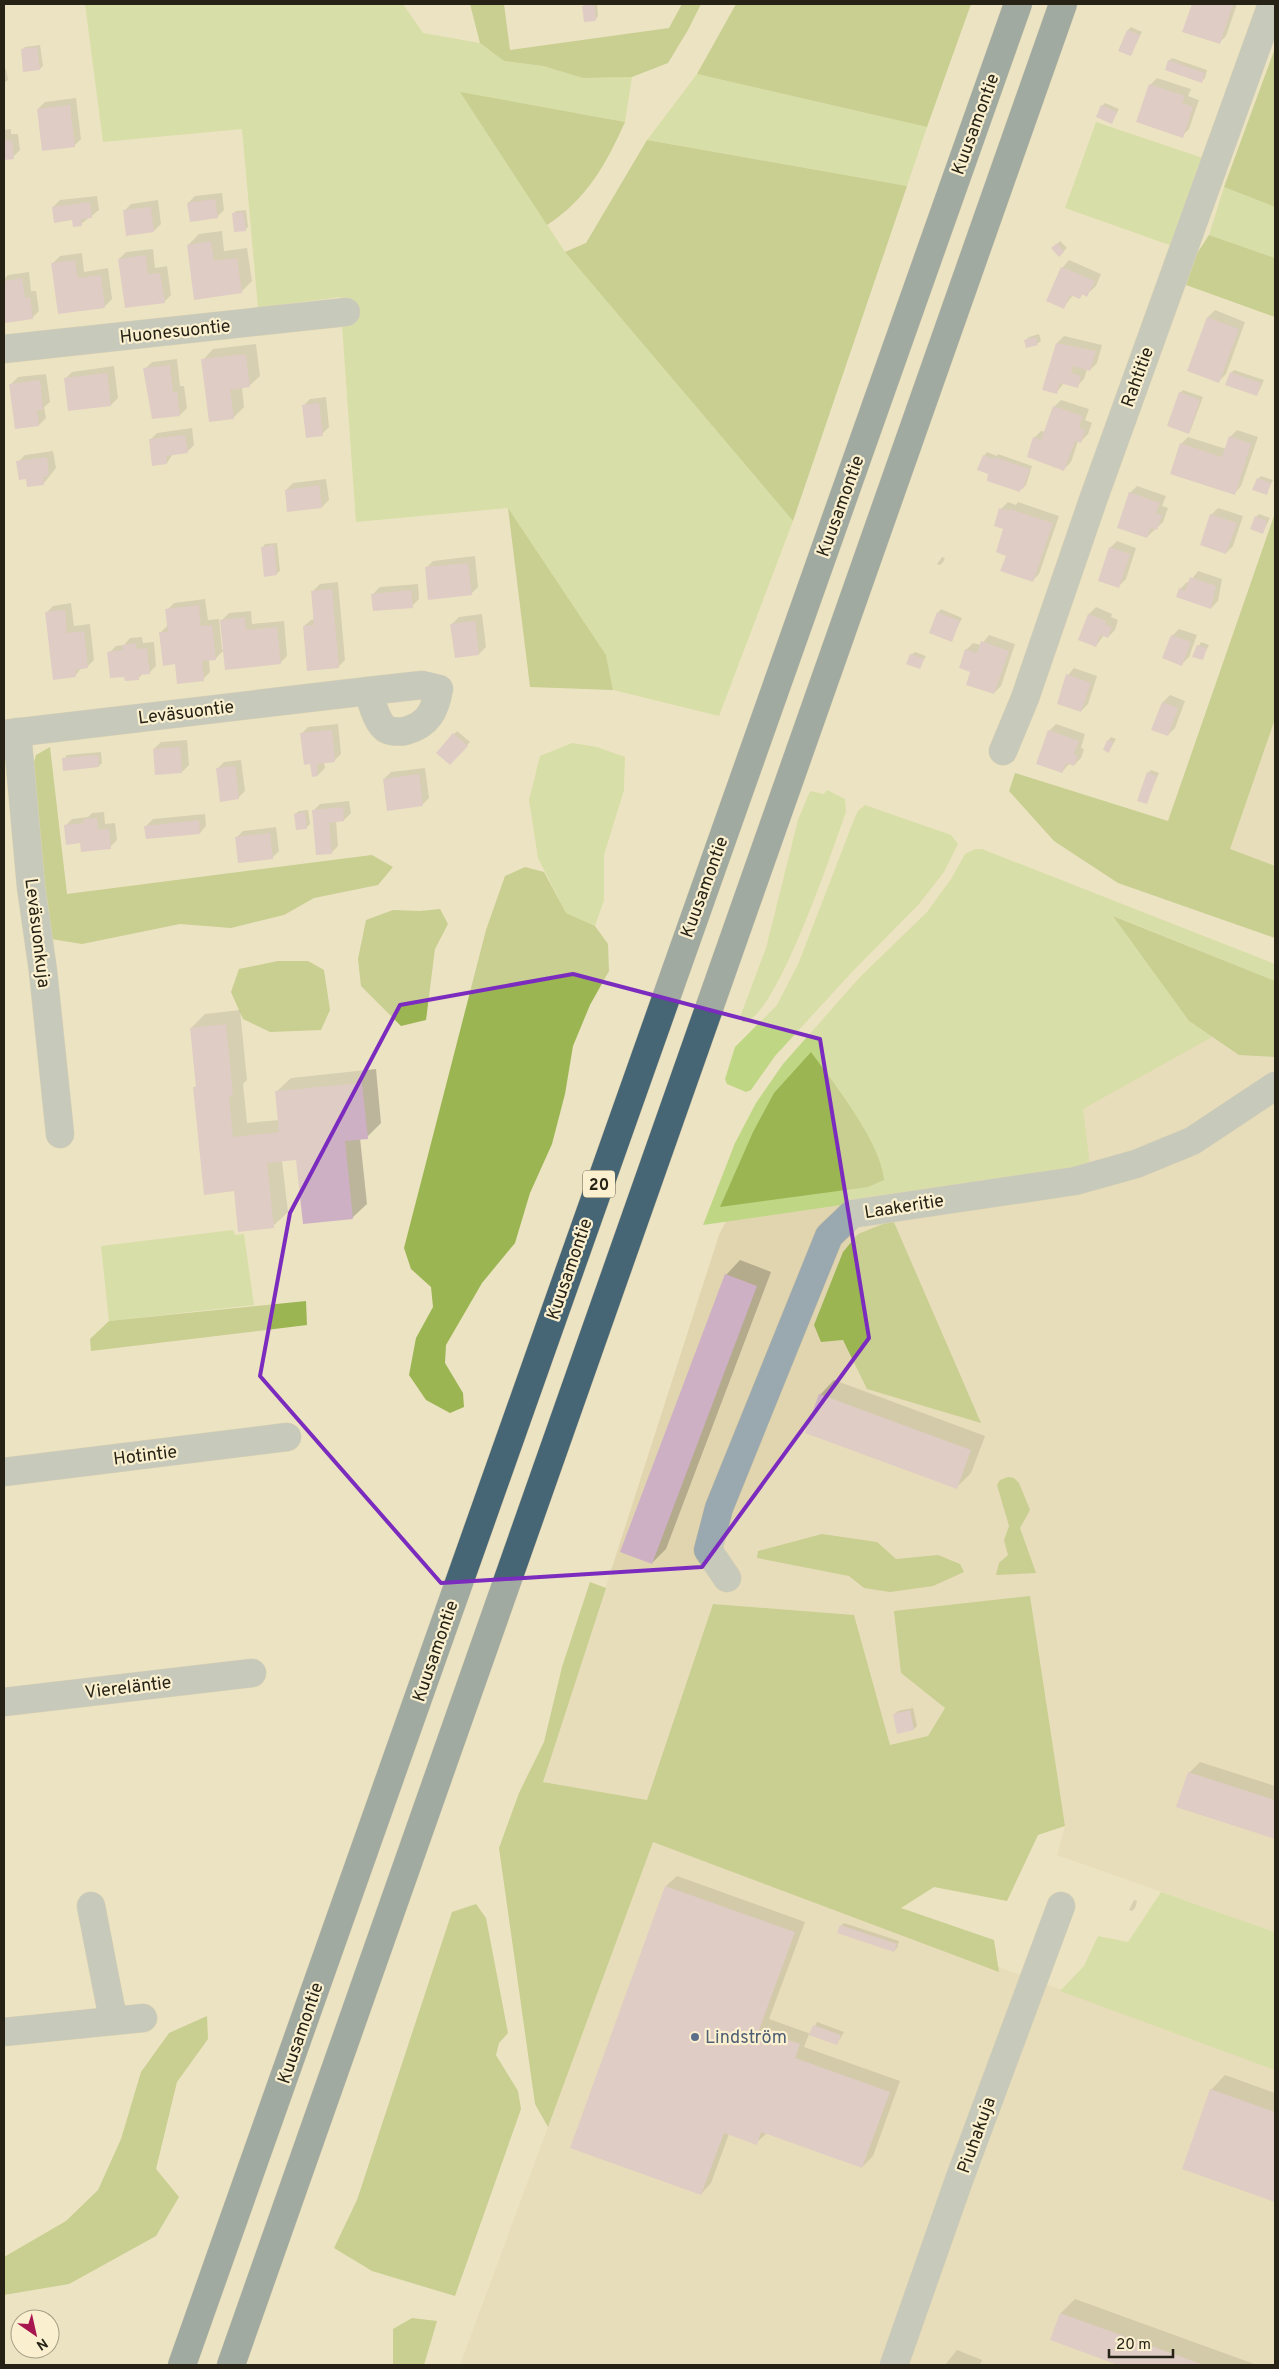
<svg xmlns="http://www.w3.org/2000/svg" width="1279" height="2369" viewBox="0 0 1279 2369" font-family="Overpass,sans-serif">
<style>
.built{fill:#e1d5af}
.green{fill:#bfd785}
.forest{fill:#9bb553}
.shadow{fill:#0003}
.building{fill:#ceb0c5}
.lines{fill:none;stroke-linecap:round;stroke-linejoin:round}
.minor-casing{stroke:#c8c0a3;stroke-width:29}
.highway-casing{stroke:#c8c0a3;stroke-width:29}
.minor{stroke:#9aa8b0;stroke-width:28}
.highway{stroke:#466575;stroke-width:28}
.marked{fill:none;stroke:#7b2cbf;stroke-width:4;stroke-linejoin:round}
.service-dot{fill:#5c6f8a;stroke:#faf0cf;stroke-width:2}
.labels{text-anchor:middle;stroke-width:4.5;stroke-linejoin:round;paint-order:stroke}
.shield{fill:#faf0cf;stroke:#66604e;stroke-width:1}
.shield-label{font-size:16px;font-weight:bold;fill:#262216}
.street-label{font-size:18px;fill:#262216;stroke:#faf0cf}
.service-label{font-size:18px;fill:#4e5e75;stroke:#faf0cf;text-anchor:start}
</style>
<rect width="100%" height="100%" fill="#ece3c2"/>
<g class="built">
<polygon points="1275,719 1275,866 1230,849"/>
<polygon points="1275,988 1275,1932 1057,1855 1065,1826 1030,1597 901,1673 945,1708 928,1736 889,1746 854,1615 713,1604 647,1800 543,1782 719,1235 732,1209 1071,1110"/>
<polygon points="653,1842 1275,2067 1275,2365 460,2365"/>
</g>
<g class="green">
<polygon points="85,4 403,4 423,33 480,43 504,61 543,66 583,78 632,77 625,122 461,93 565,252 793,521 719,716 613,690 606,655 508,508 356,522 340,297 258,308 242,129 103,142"/>
<polygon points="697,74 927,127 907,186 647,140"/>
<polygon points="1096,122 1206,159 1175,247 1065,208"/>
<polygon points="1224,187 1275,207 1275,258 1209,235"/>
<polygon points="572,743 597,747 625,757 624,790 604,855 604,900 595,926 566,913 538,858 529,800 540,756"/>
<path d="M 827,790 L 845,799 L 846,812 C 834,845 776,1021 743,1022 L 740,1017 L 766,948 L 798,820 L 810,791 L 824,794 Z"/>
<polygon points="865,805 951,835 958,844 944,872 919,904 853,971 775,1056 751,1090 746,1092 727,1084 725,1079 735,1047 777,1005 799,962 855,817 858,811"/>
<polygon points="975,849 982,849 1275,964 1275,981 1114,916 1189,1021 1212,1037 1083,1109 1089,1158 1088,1169 703,1225 735,1143 756,1103 783,1064 860,977 927,912 951,879 965,854"/>
<polygon points="233,1230 235,1235 244,1234 254,1305 109,1321 101,1246"/>
<polygon points="1161,1892 1275,1932 1275,2070 1060,1991 1084,1966 1098,1936 1128,1942"/>
</g>
<g class="forest">
<polygon points="470,4 504,4 510,50 669,28 682,4 701,4 688,30 668,63 632,77 583,78 543,66 504,61 480,43"/>
<polygon points="736,4 971,4 927,127 697,74"/>
<polygon points="1275,48 1275,207 1224,187"/>
<path d="M 460,92 L 625,122 C 606,164 587,199 547,225 Z"/>
<polygon points="647,140 907,186 793,521 565,252 586,243"/>
<polygon points="1209,235 1275,258 1275,317 1186,285 1196,255"/>
<polygon points="508,508 606,655 613,690 530,687"/>
<polygon points="1275,513 1275,719 1230,849 1275,866 1275,938 1118,883 1054,841 1009,791 1015,773 1168,821"/>
<polygon points="50,747 67,894 372,855 393,867 378,885 314,898 284,915 231,928 180,924 82,944 51,939 31,773 36,755"/>
<polygon points="525,867 544,872 566,913 595,926 608,944 609,971 590,1005 573,1046 565,1094 552,1144 530,1193 515,1243 482,1283 446,1345 445,1363 463,1393 464,1407 450,1413 426,1400 409,1375 416,1338 433,1307 431,1287 411,1269 404,1248 486,930 505,876"/>
<polygon points="440,909 448,924 435,949 426,1020 401,1026 361,986 358,959 366,920 393,910 420,911"/>
<polygon points="1113,916 1275,981 1275,1057 1239,1055 1189,1021"/>
<polygon points="278,961 308,961 324,970 330,1010 321,1030 270,1032 243,1019 231,992 239,969"/>
<path d="M 811,1052 C 833,1082 882,1144 884,1180 L 868,1187 L 720,1207 L 753,1132 L 774,1093 Z"/>
<polygon points="893,1220 981,1423 867,1389 843,1340 821,1342 814,1325 843,1252 858,1234"/>
<polygon points="306,1301 307,1325 91,1351 90,1339 109,1321"/>
<polygon points="1008,1477 1014,1478 1019,1483 1030,1510 1020,1528 1036,1573 996,1575 999,1563 1008,1555 1004,1540 1009,1526 997,1485 1000,1480"/>
<polygon points="822,1534 877,1542 896,1559 938,1555 960,1564 964,1572 933,1586 890,1592 864,1588 849,1576 757,1558 758,1551"/>
<polygon points="590,1582 606,1588 543,1782 647,1800 713,1604 854,1615 890,1745 928,1736 945,1708 901,1673 894,1611 1030,1596 1065,1826 1038,1835 1007,1901 934,1887 901,1908 994,1940 999,1972 653,1842 548,2127 535,2104 499,1848 519,1793 544,1742 562,1667"/>
<polygon points="476,1904 486,1918 508,2033 499,2043 496,2055 518,2091 521,2109 455,2296 372,2271 334,2248 357,2200 452,1912"/>
<polygon points="207,2016 208,2039 177,2082 156,2169 179,2197 156,2236 69,2284 4,2295 4,2257 66,2221 98,2190 121,2139 141,2072 169,2033"/>
<polygon points="412,2318 437,2321 424,2365 393,2365 393,2329"/>
</g>
<g class="shadow">
<polygon points="586,4 597,4 598,16 595,20 584,6"/>
<polygon points="1193,4 1237,4 1226,36 1219,43 1184,31"/>
<polygon points="1131,27 1142,32 1131,54 1128,30"/>
<polygon points="40,45 43,66 40,69 22,50 25,47"/>
<polygon points="1172,58 1207,70 1205,78 1202,81 1169,61"/>
<polygon points="4,69 6,69 8,80 4,83"/>
<polygon points="1157,78 1191,89 1188,96 1199,100 1189,129 1182,136 1150,85"/>
<polygon points="76,98 81,139 74,146 38,109 45,102"/>
<polygon points="1105,103 1119,109 1112,122 1102,106"/>
<polygon points="11,129 11,134 18,134 20,150 13,157 4,159 4,130"/>
<polygon points="222,193 224,210 217,217 188,203 195,196"/>
<polygon points="97,196 99,210 81,224 53,207 60,200"/>
<polygon points="158,200 161,224 154,231 124,211 131,204"/>
<polygon points="246,210 248,227 245,230 233,214 236,211"/>
<polygon points="222,231 224,251 247,248 252,281 241,292 188,245 199,234"/>
<polygon points="1060,241 1067,248 1059,255 1053,248"/>
<polygon points="153,249 155,268 167,266 171,295 164,302 119,259 126,252"/>
<polygon points="82,253 84,272 108,268 112,299 105,306 53,263 60,256"/>
<polygon points="1069,260 1101,274 1096,286 1086,295 1083,294 1079,298 1073,295 1064,307 1048,300 1063,267"/>
<polygon points="29,272 31,291 36,291 39,311 32,318 6,321 4,279 8,275"/>
<polygon points="1215,310 1245,322 1226,374 1219,381 1208,317"/>
<polygon points="1039,334 1041,341 1037,344 1026,340 1029,337"/>
<polygon points="1064,336 1102,345 1097,363 1090,370 1087,369 1084,379 1077,386 1064,383 1056,393 1057,343"/>
<polygon points="256,344 260,376 249,386 242,387 244,407 233,418 203,360 213,349"/>
<polygon points="177,359 180,386 184,386 187,408 180,415 145,369 152,362"/>
<polygon points="114,366 118,398 111,405 65,379 72,372"/>
<polygon points="1234,370 1264,380 1259,391 1256,395 1231,373"/>
<polygon points="46,374 50,402 44,407 46,418 39,425 11,384 18,377"/>
<polygon points="1183,390 1203,397 1191,429 1188,432 1180,393"/>
<polygon points="326,397 329,427 322,434 303,406 310,399"/>
<polygon points="1061,400 1089,409 1085,420 1092,423 1088,434 1081,441 1078,441 1071,462 1064,469 1034,438 1041,431 1045,432 1054,407"/>
<polygon points="192,428 194,445 187,452 173,454 167,463 150,440 157,433"/>
<polygon points="1237,430 1258,437 1241,486 1235,493 1181,444 1188,437 1226,449 1230,437"/>
<polygon points="53,451 56,468 44,483 27,477 18,462 25,455"/>
<polygon points="987,452 997,456 998,454 1032,466 1026,485 1019,491 989,473 984,456"/>
<polygon points="1261,476 1273,480 1266,494 1258,479"/>
<polygon points="326,479 329,500 322,507 286,490 293,483"/>
<polygon points="1137,486 1166,496 1162,506 1168,508 1163,522 1147,537 1130,493"/>
<polygon points="1008,502 1016,505 1018,502 1059,516 1039,574 1032,581 1007,555 1001,509"/>
<polygon points="1218,508 1243,516 1233,546 1226,553 1211,515"/>
<polygon points="1259,514 1270,518 1263,532 1256,517"/>
<polygon points="1117,541 1136,548 1126,579 1119,586 1110,548"/>
<polygon points="277,543 280,571 276,574 262,548 265,544"/>
<polygon points="475,556 478,587 471,594 426,568 433,561"/>
<polygon points="942,557 945,558 943,562 940,565 937,564"/>
<polygon points="1198,571 1222,579 1218,601 1211,608 1180,589 1187,582 1189,583"/>
<polygon points="338,582 345,660 338,667 304,626 311,620 315,619 313,591 320,584"/>
<polygon points="418,584 419,599 412,606 373,594 380,587"/>
<polygon points="205,599 208,620 219,619 222,650 224,649 222,620 229,613 251,611 252,624 284,621 287,656 280,663 224,650 215,659 209,660 210,672 203,679 176,663 160,633 167,626 167,610 174,603"/>
<polygon points="71,603 74,626 90,624 94,660 87,667 82,667 75,676 46,613 53,606"/>
<polygon points="1096,607 1112,614 1111,617 1118,620 1115,630 1108,637 1104,635 1096,646 1089,614"/>
<polygon points="941,609 962,618 951,640 938,613"/>
<polygon points="482,614 486,647 479,654 456,657 452,624 459,617"/>
<polygon points="1179,629 1197,635 1189,657 1182,664 1172,636"/>
<polygon points="989,635 1015,644 1001,686 994,693 972,671 966,650 973,643 981,645"/>
<polygon points="142,637 143,643 154,642 156,666 149,673 143,673 138,679 109,653 116,646 124,645 130,638"/>
<polygon points="1201,642 1209,645 1202,659 1194,656"/>
<polygon points="915,652 926,656 919,668 911,655"/>
<polygon points="1074,668 1097,676 1088,704 1081,711 1068,675"/>
<polygon points="1170,695 1185,701 1175,728 1168,735 1153,729 1163,702"/>
<polygon points="338,724 341,754 334,761 324,762 325,768 318,775 301,734 308,727"/>
<polygon points="1056,724 1085,734 1081,748 1084,749 1081,758 1074,765 1070,763 1062,772 1049,731"/>
<polygon points="457,731 470,742 450,764 438,752"/>
<polygon points="1111,737 1116,739 1109,751 1108,741"/>
<polygon points="187,740 189,765 182,772 154,749 161,742"/>
<polygon points="101,752 102,763 99,766 64,759 67,755"/>
<polygon points="241,760 245,791 238,798 217,769 224,762"/>
<polygon points="425,768 429,798 422,805 384,779 391,772"/>
<polygon points="1151,770 1159,773 1146,803 1148,773"/>
<polygon points="349,801 351,813 344,820 336,821 338,846 331,853 313,811 320,804"/>
<polygon points="308,810 310,824 307,827 295,814 299,811"/>
<polygon points="104,812 105,824 115,823 117,840 110,847 65,826 72,819 88,817 92,813"/>
<polygon points="205,814 206,826 200,833 146,826 153,819"/>
<polygon points="276,827 279,851 272,858 236,838 243,831"/>
<polygon points="240,1010 247,1080 243,1084 247,1123 279,1120 276,1092 291,1078 376,1069 381,1123 367,1137 360,1138 367,1204 352,1218 297,1159 282,1161 288,1212 273,1226 235,1190 194,1088 197,1085 191,1028 205,1014"/>
<polygon points="740,1260 771,1272 666,1549 652,1563 726,1275"/>
<polygon points="834,1380 985,1436 971,1473 957,1487 820,1395"/>
<polygon points="913,1708 917,1726 914,1729 895,1714 898,1711"/>
<polygon points="1200,1762 1275,1786 1275,1838 1178,1807 1189,1773"/>
<polygon points="677,1876 805,1922 769,2019 811,2034 817,2022 844,2032 837,2044 809,2034 804,2047 900,2081 873,2156 862,2167 767,2133 756,2143 729,2134 711,2183 701,2194 572,2148 666,1886"/>
<polygon points="1134,1900 1137,1901 1135,1908 1132,1911 1129,1910"/>
<polygon points="844,1923 899,1941 897,1948 894,1951 841,1926"/>
<polygon points="1225,2075 1275,2093 1275,2201 1183,2169 1211,2090"/>
<polygon points="1075,2299 1257,2365 1122,2365 1052,2340 1061,2313"/>
<polygon points="957,2350 982,2360 980,2365 945,2365"/>
</g>
<g class="building">
<polygon points="594,4 596,21 584,22 582,6"/>
<polygon points="1192,4 1233,4 1220,44 1182,32"/>
<polygon points="1127,30 1140,35 1131,56 1118,51"/>
<polygon points="37,47 40,70 23,72 21,49"/>
<polygon points="1168,60 1205,73 1202,83 1165,70"/>
<polygon points="1149,84 1185,96 1182,103 1193,107 1183,138 1136,122"/>
<polygon points="70,105 75,147 42,151 37,109"/>
<polygon points="1101,105 1117,112 1112,124 1096,117"/>
<polygon points="12,140 14,159 4,160 4,141"/>
<polygon points="215,199 218,218 190,222 187,203"/>
<polygon points="90,202 92,218 81,219 82,226 73,227 72,220 54,223 52,207"/>
<polygon points="151,207 154,232 126,236 123,210"/>
<polygon points="243,212 246,231 234,232 232,213"/>
<polygon points="211,241 214,261 237,258 242,293 194,300 187,245"/>
<polygon points="1057,243 1064,252 1059,257 1051,248"/>
<polygon points="146,255 148,274 160,273 165,303 125,308 118,259"/>
<polygon points="75,260 78,278 101,275 105,308 58,314 51,263"/>
<polygon points="1061,267 1095,281 1087,297 1082,294 1080,299 1070,295 1064,309 1046,301"/>
<polygon points="22,278 25,298 30,297 33,319 5,323 4,281"/>
<polygon points="1207,317 1239,329 1219,383 1187,371"/>
<polygon points="1036,337 1038,345 1026,348 1024,340"/>
<polygon points="1056,343 1096,351 1090,371 1073,366 1071,373 1081,376 1078,388 1060,383 1057,394 1042,390"/>
<polygon points="246,354 250,387 230,390 234,419 209,422 201,359"/>
<polygon points="170,365 173,392 177,392 180,416 152,419 143,368"/>
<polygon points="1230,372 1261,383 1257,396 1225,385"/>
<polygon points="107,373 111,406 68,411 64,378"/>
<polygon points="40,380 43,410 37,410 39,426 15,429 9,384"/>
<polygon points="1179,392 1200,400 1189,434 1167,426"/>
<polygon points="319,403 323,436 306,438 302,405"/>
<polygon points="1053,406 1083,416 1079,427 1085,430 1081,443 1075,441 1064,471 1027,457 1033,437 1041,440"/>
<polygon points="185,435 188,453 166,456 167,464 152,466 149,439"/>
<polygon points="1229,436 1251,444 1235,495 1170,474 1180,443 1222,457"/>
<polygon points="983,455 993,459 994,457 1030,469 1023,489 1021,488 1020,492 987,481 988,474 977,470"/>
<polygon points="47,457 49,476 43,477 44,485 27,487 26,479 19,480 16,461"/>
<polygon points="1257,478 1271,483 1267,495 1252,490"/>
<polygon points="319,485 322,508 287,512 285,490"/>
<polygon points="1129,492 1160,503 1156,513 1162,515 1157,530 1151,528 1147,538 1117,528"/>
<polygon points="999,508 1009,511 1010,509 1053,523 1033,582 1000,571 1006,556 996,552 1003,529 994,526"/>
<polygon points="1210,514 1237,523 1226,554 1200,545"/>
<polygon points="1255,516 1267,521 1263,534 1250,529"/>
<polygon points="274,545 277,575 264,577 261,547"/>
<polygon points="1109,547 1130,554 1119,588 1098,581"/>
<polygon points="468,563 472,595 428,600 425,567"/>
<polygon points="1190,577 1216,586 1211,609 1176,597 1179,588 1185,591"/>
<polygon points="332,589 339,668 307,671 303,626 314,625 311,591"/>
<polygon points="411,590 413,608 373,611 371,594"/>
<polygon points="199,605 201,626 212,625 216,660 202,661 204,681 177,684 175,664 163,666 159,632 168,632 165,609"/>
<polygon points="65,610 67,633 84,631 88,668 75,670 76,677 53,680 45,612"/>
<polygon points="937,612 960,621 952,642 929,633"/>
<polygon points="1088,614 1106,621 1105,624 1112,627 1108,638 1100,635 1096,647 1078,640"/>
<polygon points="245,617 246,630 277,627 281,664 225,670 220,620"/>
<polygon points="475,621 479,655 455,658 450,624"/>
<polygon points="1171,635 1191,642 1182,666 1162,658"/>
<polygon points="981,641 1009,651 994,694 966,685 970,672 959,668 965,649 977,653"/>
<polygon points="136,643 136,649 147,648 150,674 139,675 139,680 125,681 124,677 110,678 107,652 123,650 122,645"/>
<polygon points="1197,645 1207,648 1203,660 1192,657"/>
<polygon points="910,654 924,659 920,669 906,664"/>
<polygon points="1066,674 1091,683 1081,712 1057,704"/>
<polygon points="1162,702 1178,708 1168,736 1151,730"/>
<polygon points="332,730 335,762 317,764 318,776 312,777 310,764 304,765 300,733"/>
<polygon points="1048,730 1079,741 1074,754 1078,756 1074,766 1066,763 1062,773 1036,764"/>
<polygon points="453,733 468,746 450,765 436,753"/>
<polygon points="1107,740 1113,742 1109,753 1103,750"/>
<polygon points="180,747 182,773 155,775 153,749"/>
<polygon points="98,755 99,767 63,771 62,758"/>
<polygon points="235,766 239,799 220,802 216,768"/>
<polygon points="1147,772 1157,776 1147,804 1137,801"/>
<polygon points="419,774 423,806 387,811 383,779"/>
<polygon points="343,807 344,821 329,823 332,854 316,855 312,810"/>
<polygon points="305,812 307,829 296,830 294,814"/>
<polygon points="97,818 98,830 109,829 111,849 81,852 80,843 66,845 64,825 84,823 83,819"/>
<polygon points="199,820 200,834 146,839 144,826"/>
<polygon points="270,833 273,859 238,863 235,837"/>
<polygon points="226,1024 233,1095 229,1096 233,1137 279,1132 275,1091 362,1083 368,1139 345,1141 353,1219 303,1224 296,1160 267,1163 274,1228 238,1232 234,1191 204,1195 193,1087 196,1087 190,1028"/>
<polygon points="725,1274 757,1286 652,1564 620,1552"/>
<polygon points="819,1394 971,1450 957,1489 805,1433"/>
<polygon points="910,1710 914,1730 897,1734 893,1714"/>
<polygon points="1188,1772 1275,1800 1275,1839 1176,1807"/>
<polygon points="665,1886 795,1932 759,2030 800,2044 795,2058 890,2092 862,2168 761,2132 757,2145 724,2133 701,2195 570,2148"/>
<polygon points="840,1925 897,1944 894,1952 837,1933"/>
<polygon points="813,2025 841,2035 837,2045 809,2035"/>
<polygon points="1210,2089 1275,2112 1275,2202 1182,2169"/>
<polygon points="1060,2313 1204,2365 1118,2365 1050,2340"/>
</g>
<g class="lines">
<g class="minor-casing">
<g id="minor">
<polyline points="4,349 346,312"/>
<polyline points="17,732 31,887 43,971 60,1134"/>
<path d="M 4,734 L 368,691 L 422,685 L 439,689 C 435,711 428,725 405,731 C 400,732 391,732 386,729 C 376,722 372,702 368,691"/>
<polyline points="1003,751 1025,698 1093,500 1272,4"/>
<polyline points="4,1472 287,1437"/>
<polyline points="727,1578 708,1550 719,1508 829,1236 852,1214 1075,1181 1136,1164 1192,1141 1275,1086"/>
<polyline points="4,1702 252,1673"/>
<polyline points="91,1906 113,2019"/>
<polyline points="4,2032 143,2018"/>
<polyline points="894,2365 959,2180 1061,1906"/>
</g>
</g>
<g class="highway-casing">
<g id="highway">
<polyline points="182,2365 1018,4"/>
<polyline points="231,2365 1063,4"/>
</g>
</g>
<use href="#minor" class="minor"/>
<use href="#highway" class="highway"/>
</g>
<path d="M0 0H1279V2369H0ZM 573,974 L 820,1039 L 869,1338 L 702,1567 L 441,1583 L 260,1376 L 290,1213 L 400,1005 Z" fill="#ece3c2" fill-opacity=".55" fill-rule="evenodd"/>
<path class="marked" d="M 573,974 L 820,1039 L 869,1338 L 702,1567 L 441,1583 L 260,1376 L 290,1213 L 400,1005 Z"/>
<circle class="service-dot" cx="695" cy="2037" r="5"/>
<g class="labels">
<rect class="shield" x="583" y="1170.5" width="32" height="27" rx="4"/>
<g class="shield-label">
<text x="599" y="1190">20</text>
</g>
<g class="street-label">
<text transform="translate(975 124) rotate(-70)" y="6">Kuusamontie</text>
<text transform="translate(175 331) rotate(-6)" y="6">Huonesuontie</text>
<text transform="translate(1137 377) rotate(-70)" y="6">Rahtitie</text>
<text transform="translate(840 506) rotate(-70)" y="6">Kuusamontie</text>
<text transform="translate(186 712) rotate(-7)" y="6">Leväsuontie</text>
<text transform="translate(704 887) rotate(-70)" y="6">Kuusamontie</text>
<text transform="translate(38 933) rotate(83)" y="6">Leväsuonkuja</text>
<text transform="translate(904 1206) rotate(-9)" y="6">Laakeritie</text>
<text transform="translate(569 1269) rotate(-71)" y="6">Kuusamontie</text>
<text transform="translate(145 1455) rotate(-7)" y="6">Hotintie</text>
<text transform="translate(435 1651) rotate(-71)" y="6">Kuusamontie</text>
<text transform="translate(128 1687) rotate(-7)" y="6">Viereläntie</text>
<text transform="translate(300 2033) rotate(-71)" y="6">Kuusamontie</text>
<text transform="translate(976 2135) rotate(-70)" y="6">Piuhakuja</text>
</g>
<g class="service-label">
<text x="705" y="2043">Lindström</text>
</g>
</g>
<rect width="1279" height="2369" fill="none" stroke="#262216" stroke-width="10"/>
<g transform="translate(35 2334) rotate(146)"><circle r="24" fill="#faf0cf" stroke="#a59e85"/>
<path d="M0-4L9 19L0 12L-9 19Z" fill="#a81650"/>
<text y="-8" font-size="14" font-weight="bold" text-anchor="middle" fill="#262216">N</text>
</g>
<path d="M1109 2349v8h64v-8" fill="none" stroke="#262216" stroke-width="2.5"/>
<text x="1116" y="2349" font-size="15" fill="#262216" stroke="#faf0cf" stroke-width="4" paint-order="stroke">20 m</text>
</svg>
